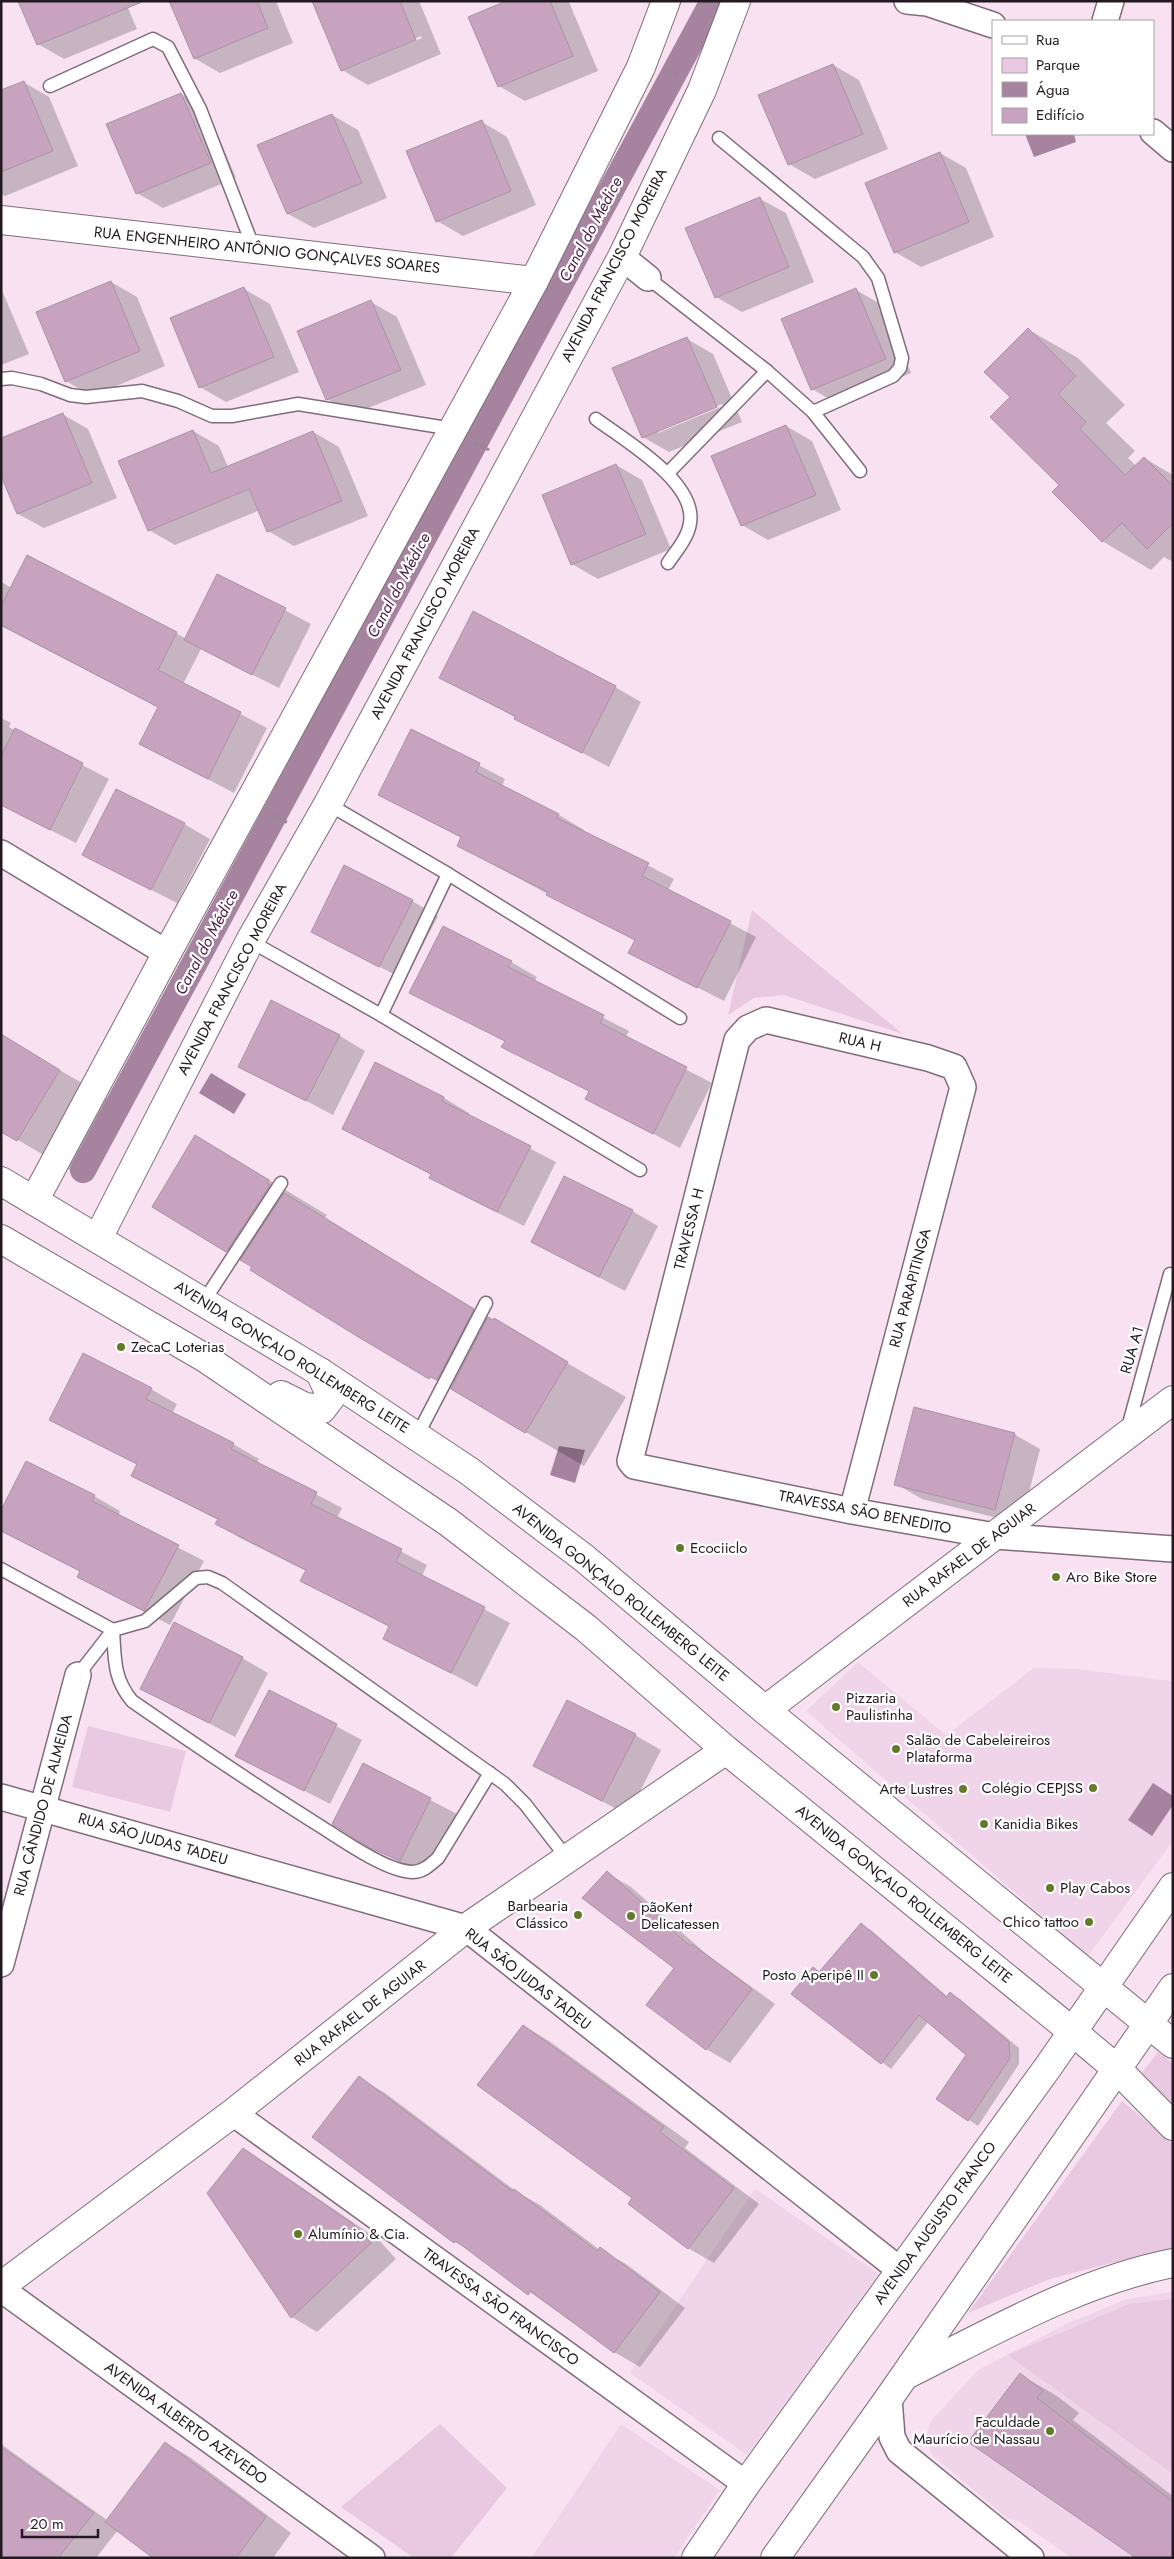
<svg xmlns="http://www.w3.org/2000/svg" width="1174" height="2559" viewBox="0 0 1174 2559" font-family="Jost,sans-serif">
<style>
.built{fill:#f0d4ea}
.green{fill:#e9c8e1}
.water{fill:#a6849f}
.shadow{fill:#0003;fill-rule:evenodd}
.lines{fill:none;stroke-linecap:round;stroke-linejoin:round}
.canal{stroke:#a6849f;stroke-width:26}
.building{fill:#c7a3bf;stroke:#a893a3}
.service-casing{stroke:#806c7b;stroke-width:15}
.minor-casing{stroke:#806c7b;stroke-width:28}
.tertiary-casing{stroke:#806c7b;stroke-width:30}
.secondary-casing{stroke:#806c7b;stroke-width:30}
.path{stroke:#988894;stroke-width:3;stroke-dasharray:4 2.5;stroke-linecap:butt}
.service{stroke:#fff;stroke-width:12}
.minor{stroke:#fff;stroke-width:25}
.tertiary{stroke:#fff;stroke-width:28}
.secondary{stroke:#fff;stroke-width:28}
.poi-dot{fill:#637a2c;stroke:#fff;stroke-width:2}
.labels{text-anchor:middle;stroke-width:4.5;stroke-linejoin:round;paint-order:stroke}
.street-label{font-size:15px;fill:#221a20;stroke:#fff}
.poi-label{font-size:15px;fill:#221a20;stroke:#fff;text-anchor:start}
.water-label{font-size:16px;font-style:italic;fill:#4a1e43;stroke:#fff}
</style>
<rect width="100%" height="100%" fill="#f8e2f2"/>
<g class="built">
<polygon points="858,1662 946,1735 1034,1668 1077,1669 1171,1681 1173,1678 1173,1841 1088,1956 806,1711"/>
<polygon points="755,2189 879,2274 747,2455 630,2373"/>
<polygon points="1173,2292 1173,2558 1072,2558 1019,2521 1008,2519 932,2455 926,2440 930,2422 978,2370 1066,2324 1127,2299"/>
<polygon points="621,2424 720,2490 674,2558 531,2558"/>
</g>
<g class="green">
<polygon points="752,910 903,1034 784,995 754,998 728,1015"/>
<polygon points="88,1726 186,1751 170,1812 72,1787"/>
<polygon points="1158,2052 1173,2063 1173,2106 1138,2078"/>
<polygon points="1122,2101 1173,2144 1173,2249 1162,2250 1050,2279 968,2313"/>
<polygon points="1173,2299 1173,2474 1008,2355 1129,2304"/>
<polygon points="440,2424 507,2488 451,2558 414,2558 341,2507"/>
</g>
<g class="water">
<polygon points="1025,134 1074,134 1076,142 1034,157"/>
<polygon points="211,1073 246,1094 234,1114 199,1093"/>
<polygon points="559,1446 585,1450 575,1483 550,1475"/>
<polygon points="1153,1783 1173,1796 1173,1805 1152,1836 1128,1820"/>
</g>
<g class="shadow">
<polygon points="125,1 137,29 64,59 38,44"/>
<polygon points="170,1 276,1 293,43 220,73 194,58"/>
<path d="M 314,1 L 419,1 L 441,54 L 368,85 L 342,70 ZM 421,36 L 422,38 L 357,65 L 357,63 Z"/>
<polygon points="509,1 569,2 598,71 525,101 499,86"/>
<polygon points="833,65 859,80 888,149 815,179 789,164"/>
<polygon points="23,82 49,97 78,166 5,196 1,194 1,91"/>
<polygon points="181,94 207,109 236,178 163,208 137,193"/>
<polygon points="332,115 358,130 387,198 314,228 288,214"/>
<polygon points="482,122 507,137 536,205 463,236 437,221"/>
<polygon points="940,153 966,168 994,237 921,267 895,252"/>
<polygon points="760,199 786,213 814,282 742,312 716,297"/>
<polygon points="111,282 137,297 165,366 92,396 66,381"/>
<polygon points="1,288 29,354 1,365"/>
<polygon points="244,289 270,304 299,372 226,402 200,387"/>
<polygon points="856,290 882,305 911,373 838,404 812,389"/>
<polygon points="371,302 397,317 426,385 353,414 327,399"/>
<polygon points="1029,330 1078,358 1125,405 1106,423 1135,451 1128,458 1136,466 1144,458 1173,475 1173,562 1164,557 1151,570 1102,541 1061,485 1012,397"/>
<path d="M 687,339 L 713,354 L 742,422 L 669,452 L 643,437 ZM 722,404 L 723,406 L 658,433 L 658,430 Z"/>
<polygon points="62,414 88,429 117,498 44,528 18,514 1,473"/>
<polygon points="786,426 812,441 841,510 768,540 742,525"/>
<polygon points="193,431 219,446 228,467 313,432 339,447 368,516 294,546 268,531 260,510 175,545 149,530"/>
<polygon points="616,465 642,480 671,549 598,579 572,564"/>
<polygon points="218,575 311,624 279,688 201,649 183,684 267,728 234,793 141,744 159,708 1,626 1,582 12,588 176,633 186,639"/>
<polygon points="441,678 615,687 641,702 609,767"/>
<polygon points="1,718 11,723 9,727 109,779 76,843 1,805"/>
<polygon points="412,730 505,779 502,786 559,815 584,830 583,832 674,879 668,890 756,937 724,1001 630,953 636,941 484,860 459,846 462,838 380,795"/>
<polygon points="184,824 210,839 177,903 84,855"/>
<polygon points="412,901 438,916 405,980 312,932"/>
<polygon points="511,962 537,977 534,982 629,1031 625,1038 712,1083 680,1148 587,1099 590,1092 503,1047 506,1042 411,992"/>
<polygon points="1,1036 118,1104 76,1174 1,1130"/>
<polygon points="340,1036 365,1051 333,1115 240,1066"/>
<polygon points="376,1064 444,1098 469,1113 468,1116 556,1162 524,1226 456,1192 430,1177 432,1175 343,1128"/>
<polygon points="254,1171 327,1215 325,1218 328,1220 494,1321 626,1397 584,1466 356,1334 254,1266 154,1207"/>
<polygon points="632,1211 658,1226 625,1291 532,1242"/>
<polygon points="151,1389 177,1404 172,1414 233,1444 259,1459 257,1463 342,1508 337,1518 427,1565 422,1576 510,1623 477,1687 384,1638 390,1627 301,1581 306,1571 242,1539 217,1524 218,1520 133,1475 138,1465 51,1419"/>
<polygon points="1014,1434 1040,1449 1021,1524 922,1499 896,1484"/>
<polygon points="94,1496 120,1511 118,1516 204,1561 170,1625 104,1591 78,1577 81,1572 1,1531"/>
<polygon points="242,1658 268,1673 235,1737 142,1688"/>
<polygon points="270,1691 362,1740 330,1804 237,1756"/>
<polygon points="635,1735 661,1750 628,1815 535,1766"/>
<polygon points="364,1765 457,1814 426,1875 369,1846"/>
<polygon points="607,1873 631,1887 705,1953 775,2004 730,2063 706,2049 675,1968"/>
<polygon points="862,1925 871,1930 948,1997 950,1993 960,1999 1019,2048 1019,2064 978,2126 938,2099 968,2055 928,2022 891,2069 792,1994 820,1973"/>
<polygon points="524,2026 549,2041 689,2142 685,2148 759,2204 714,2263 688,2248 634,2198"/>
<polygon points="359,2078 385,2093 517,2192 540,2205 600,2250 626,2264 685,2308 640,2367 614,2352 479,2256 455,2242"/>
<polygon points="243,2150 269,2165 379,2240 396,2259 317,2332 292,2317"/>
<polygon points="1021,2375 1057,2396 1079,2413 1073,2420 1173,2496 1173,2558 1138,2558"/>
<polygon points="166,2443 191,2458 291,2533 273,2558 155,2558 118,2530 96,2558 10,2558 1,2552 1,2444 107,2520"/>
</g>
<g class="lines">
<polyline class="canal" points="83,1170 713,1"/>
</g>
<g class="building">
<polygon points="18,1 142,1 142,2 37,45"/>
<polygon points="169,1 257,1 268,28 194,59"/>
<polygon points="312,1 400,1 416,40 341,71"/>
<polygon points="506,1 550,1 573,56 498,87 468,17"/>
<polygon points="833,64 863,134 788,165 758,95"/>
<polygon points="24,81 53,151 1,172 1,90"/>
<polygon points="181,93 211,163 136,194 106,124"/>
<polygon points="332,114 362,183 287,214 257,145"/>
<polygon points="482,120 511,191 436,222 406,151"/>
<polygon points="940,152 969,222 894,253 865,183"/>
<polygon points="760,197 789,267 715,298 685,228"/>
<polygon points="111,281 140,351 65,382 36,312"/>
<polygon points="244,287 274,357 199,388 170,318"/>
<polygon points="856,288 886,359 811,390 781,319"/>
<polygon points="371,300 401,370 326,400 297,331"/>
<polygon points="1028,328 1076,376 1058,394 1086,422 1080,429 1125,475 1144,457 1173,486 1173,523 1147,549 1122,523 1102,542 1052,492 1059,485 990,417 1010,397 984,372"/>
<polygon points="687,337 717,407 642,438 612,368"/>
<polygon points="63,413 92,483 17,514 1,476 1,438"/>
<polygon points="786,425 816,495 741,526 711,456"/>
<polygon points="193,430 211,473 313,431 342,501 267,532 249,489 148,531 118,461"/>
<polygon points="616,464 646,534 571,565 542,495"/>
<polygon points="27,555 177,632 158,670 241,712 208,779 139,744 158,707 1,625 1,606"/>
<polygon points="217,574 286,608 252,675 184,640"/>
<polygon points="473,611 616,686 582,753 514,719 515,716 439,678"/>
<polygon points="15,728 83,763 50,830 1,805 1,756"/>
<polygon points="411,729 480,763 476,772 559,814 557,818 649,863 642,876 731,921 697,988 628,953 635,940 546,895 548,892 457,846 461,837 378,795"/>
<polygon points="116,789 185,823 151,890 82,855"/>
<polygon points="344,865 413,900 379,967 311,932"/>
<polygon points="443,926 512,961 508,967 604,1015 600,1023 687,1067 653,1134 585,1099 589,1091 501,1047 505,1041 409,993"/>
<polygon points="271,1000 340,1035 306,1101 238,1067"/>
<polygon points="1,1034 60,1070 17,1141 1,1132"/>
<polygon points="375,1062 444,1097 442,1101 531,1146 497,1212 429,1178 431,1174 342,1129"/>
<polygon points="195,1135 269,1180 267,1183 270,1185 226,1252 152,1207"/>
<polygon points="564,1176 633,1210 599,1277 531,1242"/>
<polygon points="284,1193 474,1309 437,1380 431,1377 429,1379 355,1335 250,1270 252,1267 240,1260"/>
<polygon points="488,1317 493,1320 494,1318 568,1362 525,1433 451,1389"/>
<polygon points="83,1353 152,1388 146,1399 234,1443 231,1449 317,1492 311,1504 402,1549 396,1562 485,1607 451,1673 383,1639 389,1626 300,1581 306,1570 215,1524 218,1519 131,1476 137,1464 49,1420"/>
<polygon points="914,1407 1015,1433 995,1510 894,1485"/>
<polygon points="26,1461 95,1495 92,1501 179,1545 144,1611 77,1577 80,1571 1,1531 1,1510"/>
<polygon points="174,1622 243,1657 209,1723 140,1689"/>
<polygon points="269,1690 337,1724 304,1791 235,1756"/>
<polygon points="567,1700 636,1734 602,1801 533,1766"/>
<polygon points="363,1763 431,1798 400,1861 368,1847 332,1824"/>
<polygon points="607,1871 690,1946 692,1944 752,1989 706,2050 646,2005 674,1968 582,1898"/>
<polygon points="861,1923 946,1997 950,1992 1009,2042 1010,2058 968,2121 936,2099 966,2055 919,2015 881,2064 791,1994 813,1967 819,1972"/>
<polygon points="523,2025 664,2127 660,2132 734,2188 688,2249 628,2204 632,2198 477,2085"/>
<polygon points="359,2076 512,2191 514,2189 597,2251 600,2247 660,2292 614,2353 531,2291 528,2295 456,2241 454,2243 312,2137"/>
<polygon points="243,2148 353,2224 371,2243 291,2318 207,2193"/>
<polygon points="1020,2373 1043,2391 1037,2398 1173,2502 1173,2558 1136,2558 968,2442"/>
<polygon points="165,2442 266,2517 236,2558 153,2558 105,2522"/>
<polygon points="1,2447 94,2513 58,2558 1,2558"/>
</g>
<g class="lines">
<g class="service-casing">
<g id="service">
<polyline points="50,86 153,39 168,47 200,109 254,249"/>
<polyline points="719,138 863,257 878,278 902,358 900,368 893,376 813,412"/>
<polyline points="648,278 767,371 813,412 860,471"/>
<polyline points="1,379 12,378 41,384 70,395 86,397 142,391 178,401 212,416 232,416 298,404 453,429"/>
<path d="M 596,419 C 624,440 697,482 690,523 C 688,538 676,551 668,563"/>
<polyline points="668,473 767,371"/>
<polyline points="328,804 448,874 680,1018"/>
<polyline points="250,941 381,1015 640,1170"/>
<polyline points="381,1015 448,874"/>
<polyline points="204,1301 281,1183"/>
<polyline points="1127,1431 1170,1274"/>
<polyline points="417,1436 486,1303"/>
<path d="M 1,1569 L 113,1630 C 115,1659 113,1678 132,1701 C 194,1744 256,1786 320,1826 C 342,1840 386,1871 412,1872 C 423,1872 430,1865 438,1858 L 490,1773"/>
<polyline points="78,1675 113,1630 145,1621 196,1578 208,1577 222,1583 505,1784 525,1804 567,1858"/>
</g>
</g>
<g class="minor-casing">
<g id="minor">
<polyline points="907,1 927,3 993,25"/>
<polyline points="1105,21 1111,1"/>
<polyline points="1153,132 1173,149"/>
<polyline points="622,257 648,278"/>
<polyline points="1,853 167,953"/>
<polyline points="852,1511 963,1087 954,1067 928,1058 766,1020 748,1028 737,1040 630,1461 634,1466 852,1511 995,1536 1173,1549"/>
<polyline points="1,1797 466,1928 900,2270"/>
<polyline points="1,1964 78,1675"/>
<polyline points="233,2113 746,2484"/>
<polyline points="1,2289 372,2558"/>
<polyline points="889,2398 892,2437 899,2451 1031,2558"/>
</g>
</g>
<g class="tertiary-casing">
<g id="tertiary">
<polyline points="1,220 534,281"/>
<polyline points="34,1201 167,953 534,281 641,67 666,1"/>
<polyline points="98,1238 250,941 328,804 622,257 702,90 736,1"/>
<polyline points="765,1710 1173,1400"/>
<polyline points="1,2286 233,2113 466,1928 726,1750"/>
</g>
</g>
<g class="secondary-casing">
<g id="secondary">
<polyline points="1,1181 320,1372 469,1471 584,1558 765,1710 1173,2044"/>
<polyline points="1,1239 205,1358 448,1522 586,1628 726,1750 1073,2032 1117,2069 1173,2126"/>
<polyline points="281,1395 305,1407 322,1409 331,1397 320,1372"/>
<path d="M 906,2375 C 992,2332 1078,2282 1173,2263"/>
<polyline points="696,2558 746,2484 1048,2067 1173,1887"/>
<polyline points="775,2558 889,2398 1173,1988"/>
</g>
</g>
<g class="path">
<polyline points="668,70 680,77"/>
<polyline points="475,442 489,450"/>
<polyline points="272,814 288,823"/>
</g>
<use href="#service" class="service"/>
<use href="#minor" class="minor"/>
<use href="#tertiary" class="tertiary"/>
<use href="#secondary" class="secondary"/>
</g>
<g class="poi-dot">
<circle cx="121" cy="1347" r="5"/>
<circle cx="680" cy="1548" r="5"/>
<circle cx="1056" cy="1577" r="5"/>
<circle cx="836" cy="1707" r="5"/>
<circle cx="896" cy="1749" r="5"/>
<circle cx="1093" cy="1788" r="5"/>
<circle cx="963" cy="1789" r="5"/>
<circle cx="984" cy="1824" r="5"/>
<circle cx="1050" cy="1888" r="5"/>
<circle cx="578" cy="1915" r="5"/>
<circle cx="631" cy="1916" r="5"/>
<circle cx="1089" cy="1922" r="5"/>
<circle cx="874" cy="1975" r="5"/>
<circle cx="298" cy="2234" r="5"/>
<circle cx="1050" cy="2431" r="5"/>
</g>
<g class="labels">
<g class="street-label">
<text transform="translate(267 250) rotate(6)" y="5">RUA ENGENHEIRO ANTÔNIO GONÇALVES SOARES</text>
<text transform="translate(614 265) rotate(-63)" y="5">AVENIDA FRANCISCO MOREIRA</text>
<text transform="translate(425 623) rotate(-62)" y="5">AVENIDA FRANCISCO MOREIRA</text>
<text transform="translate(232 979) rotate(-62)" y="5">AVENIDA FRANCISCO MOREIRA</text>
<text transform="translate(860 1042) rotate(13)" y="5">RUA H</text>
<text transform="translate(689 1229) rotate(-76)" y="5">TRAVESSA H</text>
<text transform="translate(910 1288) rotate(-75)" y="5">RUA PARAPITINGA</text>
<text transform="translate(1132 1350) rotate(-74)" y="5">RUA A1</text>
<text transform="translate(292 1357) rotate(32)" y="5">AVENIDA GONÇALO ROLLEMBERG LEITE</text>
<text transform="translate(865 1512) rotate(11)" y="5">TRAVESSA SÃO BENEDITO</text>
<text transform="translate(969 1555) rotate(-37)" y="5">RUA RAFAEL DE AGUIAR</text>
<text transform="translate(621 1592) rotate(39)" y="5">AVENIDA GONÇALO ROLLEMBERG LEITE</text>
<text transform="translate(43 1805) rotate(-75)" y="5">RUA CÂNDIDO DE ALMEIDA</text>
<text transform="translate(153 1839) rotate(16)" y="5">RUA SÃO JUDAS TADEU</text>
<text transform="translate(904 1894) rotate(39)" y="5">AVENIDA GONÇALO ROLLEMBERG LEITE</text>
<text transform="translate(528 1979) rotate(38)" y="5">RUA SÃO JUDAS TADEU</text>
<text transform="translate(360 2013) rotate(-38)" y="5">RUA RAFAEL DE AGUIAR</text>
<text transform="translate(935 2223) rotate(-54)" y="5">AVENIDA AUGUSTO FRANCO</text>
<text transform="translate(501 2307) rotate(36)" y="5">TRAVESSA SÃO FRANCISCO</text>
<text transform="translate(186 2423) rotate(36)" y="5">AVENIDA ALBERTO AZEVEDO</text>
</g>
<g class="poi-label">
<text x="131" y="1352">ZecaC Loterias</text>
<text x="690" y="1553">Ecociiclo</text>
<text x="1066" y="1582">Aro Bike Store</text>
<text x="846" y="1703">Pizzaria<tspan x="846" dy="17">Paulistinha</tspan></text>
<text x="906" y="1745">Salão de Cabeleireiros<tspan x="906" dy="17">Plataforma</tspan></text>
<text x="1083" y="1793" text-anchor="end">Colégio CEPJSS</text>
<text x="953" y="1794" text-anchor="end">Arte Lustres</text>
<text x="994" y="1829">Kanidia Bikes</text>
<text x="1060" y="1893">Play Cabos</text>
<text x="568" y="1911" text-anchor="end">Barbearia<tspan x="568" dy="17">Clássico</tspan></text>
<text x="641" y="1912">pãoKent<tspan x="641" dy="17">Delicatessen</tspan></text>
<text x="1079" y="1927" text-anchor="end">Chico tattoo</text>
<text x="864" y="1980" text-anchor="end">Posto Aperipê II</text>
<text x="308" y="2239">Alumínio &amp; Cia.</text>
<text x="1040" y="2427" text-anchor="end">Faculdade<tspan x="1040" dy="17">Maurício de Nassau</tspan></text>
</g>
<g class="water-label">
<text transform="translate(590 229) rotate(-62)" y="6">Canal do Médice</text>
<text transform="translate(398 585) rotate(-62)" y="6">Canal do Médice</text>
<text transform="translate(206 942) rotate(-62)" y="6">Canal do Médice</text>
</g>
</g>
<rect width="1174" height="2559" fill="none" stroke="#221a20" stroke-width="5"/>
<rect x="992" y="20" width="162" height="115" fill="#ffffff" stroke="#a7a3a6"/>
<rect x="1002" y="36" width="25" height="8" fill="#ffffff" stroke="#a7a3a6"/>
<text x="1036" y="45" font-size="15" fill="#221a20">Rua</text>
<rect x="1002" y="58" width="25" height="15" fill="#e9c8e1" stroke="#a7a3a6"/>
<text x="1036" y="70" font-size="15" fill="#221a20">Parque</text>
<rect x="1002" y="82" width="25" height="15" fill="#a6849f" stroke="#a7a3a6"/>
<text x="1036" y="95" font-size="15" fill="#221a20">Água</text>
<rect x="1002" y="108" width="25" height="15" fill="#c7a3bf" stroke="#a7a3a6"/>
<text x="1036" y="120" font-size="15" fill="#221a20">Edifício</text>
<path d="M22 2529v8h76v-8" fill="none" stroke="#221a20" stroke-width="2.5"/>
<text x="30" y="2529" font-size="15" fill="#221a20" stroke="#ffffff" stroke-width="4" paint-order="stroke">20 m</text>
</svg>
